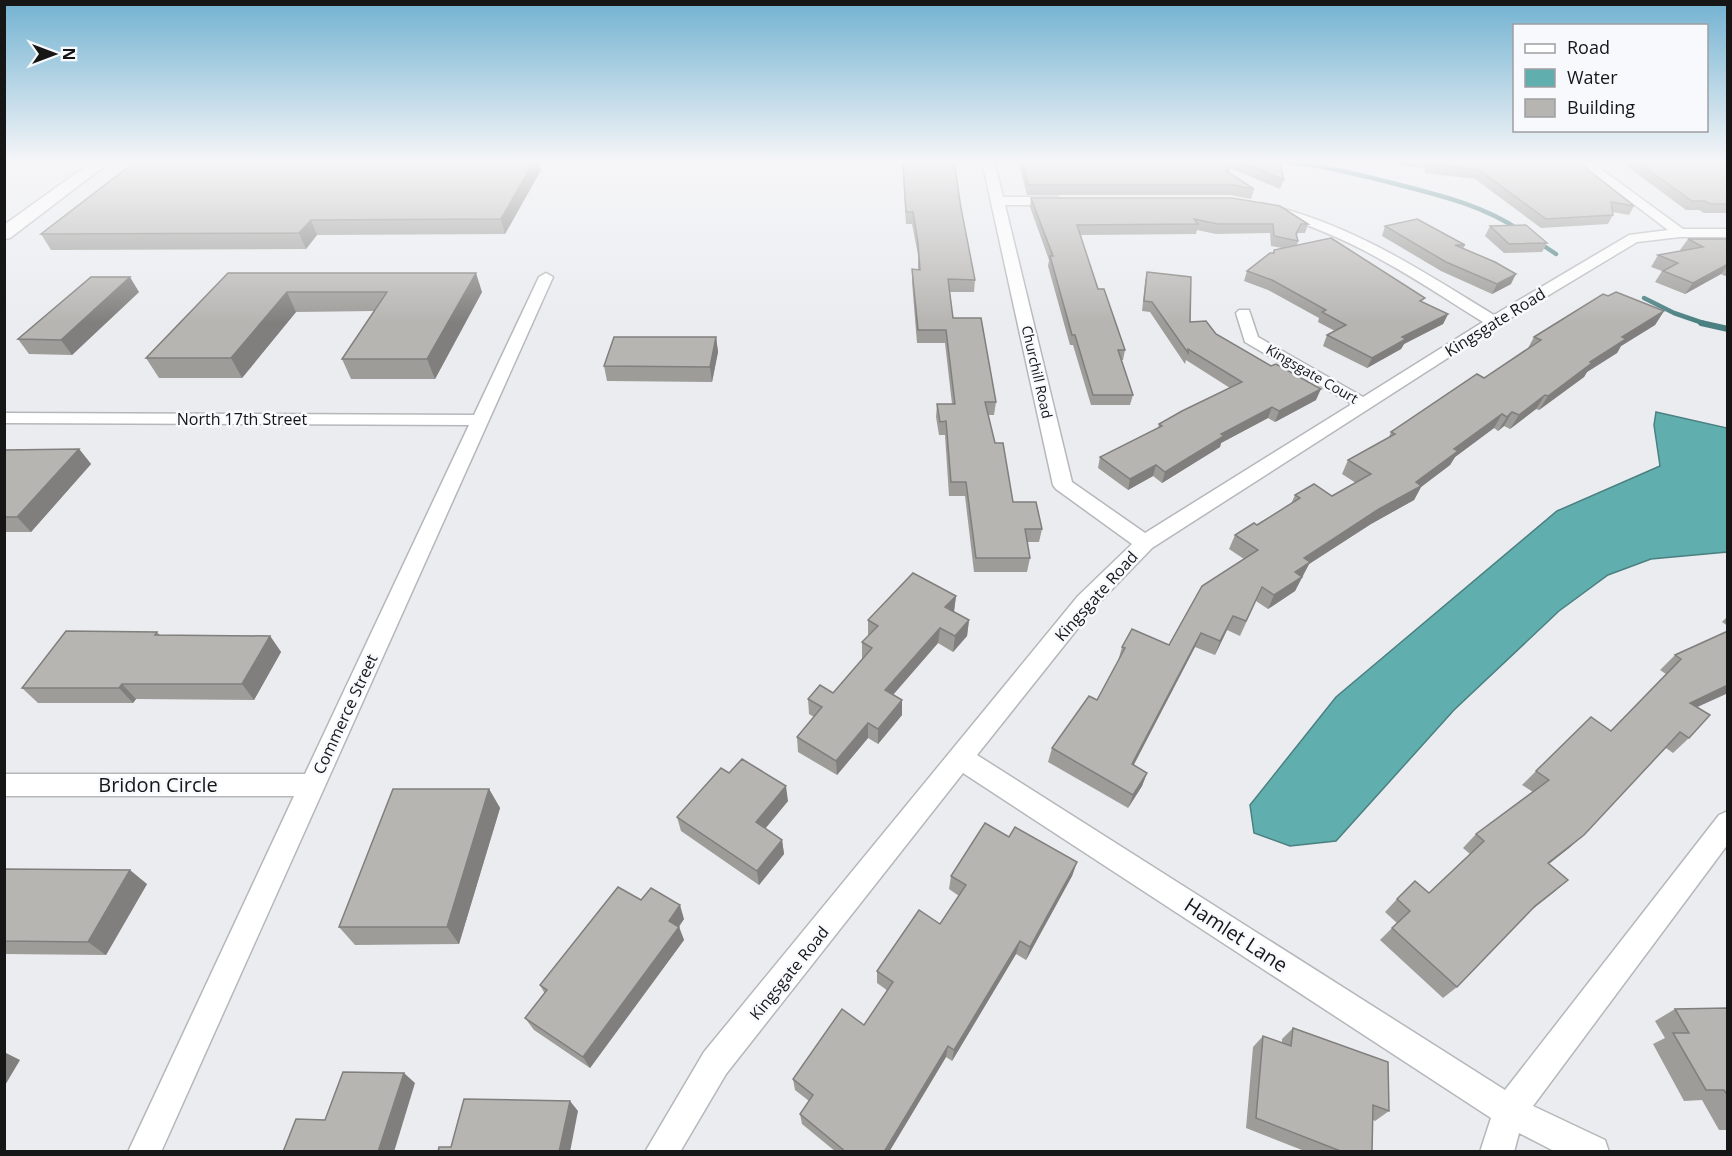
<svg xmlns="http://www.w3.org/2000/svg" width="1732" height="1156" viewBox="0 0 1732 1156" font-family="'Open Sans',sans-serif">
<style>
.water{fill:#61aeae;stroke:#4a8081;stroke-width:1.5}
.lines{fill:none;stroke-linecap:round;stroke-linejoin:round}
.stream-far1{stroke:#4a8081;stroke-width:4.5}
.stream{stroke:#4a8081;stroke-width:6}
.minor-casing{stroke:#b5b7ba;stroke-width:3}
.tertiary-casing{stroke:#b5b7ba;stroke-width:3}
.minor{fill:#fff;fill-rule:evenodd}
.tertiary{fill:#fff;fill-rule:evenodd}
.wall{fill:#9d9c99}
.shaded-wall{fill:#807f7d}
.building{fill:#b7b5b2;stroke:#807f7d;stroke-width:1.5}
.labels{text-anchor:middle;stroke-width:5;stroke-linejoin:round;paint-order:stroke}
.far-street-label{font-size:14px;fill:#161617;stroke:#f8f9fd}
.street-label{font-size:16px;fill:#161617;stroke:#f8f9fd}
.near-street-label{font-size:20px;fill:#161617;stroke:#f8f9fd}
</style>
<rect width="100%" height="100%" fill="#eaecf0"/>
<polygon class="water" points="1656,412 1727,428 1727,552 1651,559 1608,575 1559,611 1454,710 1336,841 1290,846 1254,833 1250,805 1336,697 1557,511 1660,466 1654,425"/>
<g class="lines">
<g class="stream-far1">
<path d="M 1281,161 C 1321,165 1361,175 1400,185 C 1443,196 1484,206 1521,231"/>
<polyline points="1538,242 1556,254"/>
<polyline points="1644,298 1674,313 1706,324"/>
</g>
<polyline class="stream" points="1701,323 1728,329"/>
<g class="minor-casing">
<g id="minor">
<path d="M 982,161 L 994,161 L 1003,197 L 1057,197 L 1063,201 L 1057,205 L 1005,205 L 1072,482 L 1145,533 L 1352,404 L 1245,342 L 1236,313 L 1239,310 L 1249,310 L 1258,337 L 1363,397 L 1483,322 C 1408,275 1345,231 1257,210 L 1255,207 L 1257,204 L 1262,203 C 1352,224 1417,268 1494,315 L 1629,235 L 1668,230 L 1577,161 L 1590,161 L 1683,229 L 1728,229 L 1728,237 L 1680,237 L 1637,242 L 1499,325 L 1152,548 L 1094,608 L 977,755 L 1505,1090 L 1719,815 L 1728,811 L 1728,844 L 1533,1106 L 1605,1140 L 1609,1152 L 1556,1152 L 1519,1133 L 1514,1152 L 1480,1152 L 1491,1118 L 963,773 L 726,1074 L 680,1152 L 645,1152 L 704,1052 L 1078,596 L 1132,544 L 1056,489 L 1053,485 Z"/>
<polygon points="546,273 553,277 161,1152 128,1152 294,796 4,796 4,774 305,774 469,425 4,423 4,413 474,415 539,277"/>
</g>
</g>
<g class="tertiary-casing">
<polygon id="tertiary" points="93,161 111,161 10,238 4,239 4,225"/>
</g>
<use href="#minor" class="minor"/>
<use href="#tertiary" class="tertiary"/>
</g>
<g class="wall">
<polygon points="902,161 954,161 961,208 975,280 974,292 950,292 953,318 996,402 994,415 988,415 995,443 1013,502 1042,529 1039,542 1027,542 1030,558 1027,572 974,572 965,496 949,496 945,435 939,435 936,417 937,404 952,404 945,343 917,343 912,282 912,269 918,270 918,255 912,224 906,224"/>
<polygon points="1018,161 1056,161 1057,164 1126,164 1127,161 1279,161 1284,180 1280,189 1230,168 1228,172 1254,189 1251,199 1230,195 1027,195"/>
<polygon points="1359,161 1577,161 1634,206 1629,215 1613,212 1613,215 1608,224 1541,228 1475,179 1425,173 1425,168"/>
<polygon points="1620,161 1728,161 1728,213 1704,213 1699,210 1686,210"/>
<polygon points="541,170 505,234 317,235 306,249 51,250 41,234"/>
<polygon points="1031,198 1308,224 1305,233 1298,233 1297,236 1298,241 1297,245 1448,314 1443,324 1404,344 1401,349 1367,368 1323,346 1327,335 1335,331 1318,322 1319,318 1268,290 1244,281 1247,271 1273,253 1274,250 1282,248 1271,246 1270,233 1216,234 1197,230 1196,234 1080,235 1098,289 1125,350 1123,360 1121,360 1133,395 1130,405 1091,405 1073,345 1070,345 1048,266 1049,260 1030,207"/>
<polygon points="1385,226 1465,245 1463,249 1511,284 1492,294 1441,271 1382,236"/>
<polygon points="1490,226 1547,243 1542,252 1504,253 1485,236"/>
<polygon points="1688,239 1728,239 1728,275 1725,276 1721,274 1685,294 1655,282 1662,271 1651,267 1658,255 1681,251 1680,250"/>
<polygon points="1147,272 1190,322 1216,334 1316,400 1275,422 1268,418 1221,443 1220,447 1162,483 1153,476 1128,490 1098,468 1100,457 1158,428 1159,424 1230,388 1186,360 1185,364 1150,312 1142,311 1145,282"/>
<polygon points="228,273 482,292 435,379 351,379 342,359 374,311 296,312 242,378 159,378 146,358"/>
<polygon points="139,292 72,355 29,354 18,339"/>
<polygon points="1608,296 1664,311 1655,325 1621,346 1617,353 1587,372 1584,377 1539,410 1536,409 1510,429 1504,426 1498,431 1494,428 1455,457 1450,465 1421,487 1414,500 1371,524 1309,564 1295,591 1268,609 1256,601 1240,636 1227,630 1215,655 1195,647 1133,765 1147,773 1142,786 1128,808 1048,762 1052,748 1097,700 1118,661 1122,647 1169,645 1244,559 1229,549 1235,535 1257,525 1291,504 1295,495 1332,496 1356,483 1342,474 1348,460 1389,437 1391,432 1484,378 1528,348 1534,337"/>
<polygon points="716,337 718,352 712,382 607,381 604,366"/>
<polygon points="79,449 91,464 31,532 4,532 4,450"/>
<polygon points="956,596 954,612 969,620 967,636 953,652 938,643 893,695 902,715 878,744 868,738 837,775 798,752 797,737 814,717 809,714 808,699 833,693 863,658 862,658 862,642 868,636 868,620"/>
<polygon points="1728,616 1728,626 1722,622"/>
<polygon points="1728,631 1728,693 1697,707 1689,738 1673,753 1666,748 1569,848 1549,864 1568,880 1530,911 1457,987 1443,998 1380,940 1397,923 1385,912 1397,899 1429,893 1470,854 1463,848 1476,834 1533,792 1522,785 1536,771 1611,731 1666,674 1660,670 1675,655"/>
<polygon points="157,632 160,635 270,636 281,652 254,700 136,699 133,703 38,703 22,688"/>
<polygon points="729,773 788,801 765,829 782,840 784,854 759,885 681,831 677,817"/>
<polygon points="489,789 500,808 459,944 355,945 339,927"/>
<polygon points="1009,837 1077,862 1072,876 1026,960 1016,954 952,1061 946,1057 889,1152 836,1152 802,1124 800,1114 809,1101 795,1090 793,1079 864,1025 888,991 877,983 877,971 940,924 959,896 949,889 951,876"/>
<polygon points="4,868 6,869 147,884 106,955 4,954"/>
<polygon points="641,900 684,919 679,927 684,940 590,1068 534,1030 525,1018 545,994 540,985"/>
<polygon points="1728,1008 1728,1130 1719,1130 1702,1100 1684,1101 1653,1044 1665,1038 1655,1021 1675,1009"/>
<polygon points="1293,1028 1389,1111 1375,1121 1373,1120 1372,1152 1307,1152 1246,1128 1253,1047 1263,1036 1282,1043 1282,1039"/>
</g>
<g class="shaded-wall">
<polygon points="534,161 539,161 541,170 505,234 501,219"/>
<polygon points="1231,161 1230,168 1223,180 1226,171"/>
<polygon points="311,220 317,235 306,249 299,233"/>
<polygon points="1728,264 1728,265 1721,274 1685,294 1693,283"/>
<polygon points="476,273 482,292 435,379 427,359"/>
<polygon points="1516,274 1511,284 1492,294 1497,284"/>
<polygon points="130,277 139,292 72,355 61,340"/>
<polygon points="287,292 296,312 242,378 231,358"/>
<polygon points="1664,311 1655,325 1621,346 1617,353 1587,372 1584,377 1539,410 1548,396 1590,362 1622,337"/>
<polygon points="1448,314 1443,324 1404,344 1401,349 1367,368 1372,358 1402,337"/>
<polygon points="716,337 718,352 712,382 710,367"/>
<polygon points="1321,389 1316,400 1275,422 1279,411"/>
<polygon points="1545,395 1536,409 1510,429 1519,415"/>
<polygon points="1272,407 1268,418 1221,443 1220,447 1162,483 1165,472 1221,434"/>
<polygon points="1512,412 1504,426 1498,431 1507,417"/>
<polygon points="1502,414 1494,428 1455,457 1450,465 1421,487 1414,500 1371,524 1309,564 1295,591 1268,609 1274,595 1295,572 1304,558 1416,482 1454,449"/>
<polygon points="79,449 91,464 31,532 17,517"/>
<polygon points="1156,465 1153,476 1128,490 1130,479"/>
<polygon points="956,596 954,611 944,623 945,607"/>
<polygon points="1233,616 1227,630 1215,655 1220,641"/>
<polygon points="969,620 967,636 953,652 955,636"/>
<polygon points="940,628 938,643 884,705 885,690"/>
<polygon points="1201,633 1195,647 1127,778 1132,764"/>
<polygon points="270,636 281,652 254,700 242,684"/>
<polygon points="122,684 136,699 133,703 119,688"/>
<polygon points="1728,685 1728,693 1675,717 1690,703"/>
<polygon points="902,700 902,715 878,744 878,729"/>
<polygon points="868,723 868,738 837,775 836,761"/>
<polygon points="1147,773 1142,786 1128,808 1133,795"/>
<polygon points="786,786 788,801 758,837 756,822"/>
<polygon points="489,789 500,808 459,944 447,927"/>
<polygon points="1584,835 1569,848 1533,876 1548,863"/>
<polygon points="782,840 784,854 759,885 757,871"/>
<polygon points="1077,862 1072,876 1026,960 1030,947"/>
<polygon points="130,870 147,884 106,955 88,942"/>
<polygon points="1568,880 1553,893 1520,919 1535,906"/>
<polygon points="680,905 684,919 673,934 669,921"/>
<polygon points="679,927 684,940 590,1068 583,1057"/>
<polygon points="1020,941 1016,954 952,1061 954,1050"/>
<polygon points="948,1046 946,1057 889,1152 884,1152"/>
<polygon points="4,1052 20,1060 4,1087"/>
<polygon points="404,1073 415,1083 394,1152 378,1152"/>
<polygon points="570,1101 578,1111 570,1152 559,1152"/>
</g>
<g class="building">
<polygon points="136,161 534,161 501,219 311,220 299,233 41,234"/>
<polygon points="903,161 954,161 961,208 975,280 948,279 953,318 981,318 996,402 985,402 995,443 1003,443 1013,502 1036,502 1042,529 1025,529 1030,558 976,558 966,482 951,482 946,421 940,422 937,404 955,404 946,330 918,330 912,269 920,270 918,243 913,212 906,212"/>
<polygon points="1022,161 1056,161 1057,164 1129,164 1127,161 1231,161 1226,171 1254,189 1233,185 1028,185"/>
<polygon points="1238,161 1279,161 1284,180"/>
<polygon points="1429,161 1577,161 1634,206 1611,202 1613,215 1546,219 1479,170 1429,164"/>
<polygon points="1636,161 1728,161 1728,204 1710,204 1705,201 1692,201"/>
<polygon points="1031,198 1232,198 1280,206 1308,224 1301,224 1296,234 1298,241 1274,236 1273,224 1218,224 1194,219 1198,224 1077,225 1098,289 1104,289 1125,350 1118,350 1133,395 1093,395 1075,335 1072,335 1050,256 1053,256"/>
<polygon points="1417,219 1465,245 1455,245 1495,262 1516,274 1497,284 1446,262 1385,226"/>
<polygon points="1526,225 1547,243 1509,244 1490,226"/>
<polygon points="1331,238 1425,298 1420,301 1448,314 1402,337 1406,339 1372,358 1327,335 1346,325 1322,312 1326,310 1272,280 1247,271 1270,253 1274,253 1274,250"/>
<polygon points="1688,239 1728,239 1728,264 1693,283 1663,271 1678,263 1658,255 1703,247"/>
<polygon points="1147,272 1191,277 1190,322 1206,321 1216,334 1271,366 1276,364 1321,389 1279,411 1272,407 1221,434 1224,436 1165,472 1156,465 1130,479 1100,457 1162,426 1159,424 1182,411 1242,382 1188,349 1188,353 1152,302 1144,301"/>
<polygon points="228,273 476,273 427,359 342,359 387,292 287,292 231,358 146,358"/>
<polygon points="91,277 130,277 61,340 18,339"/>
<polygon points="1616,292 1664,311 1622,337 1626,339 1590,362 1592,363 1548,396 1545,395 1519,415 1512,412 1507,417 1502,414 1454,449 1458,451 1416,482 1421,486 1379,509 1304,558 1310,562 1295,572 1302,577 1274,595 1262,587 1246,621 1233,616 1220,641 1201,633 1132,764 1147,773 1133,795 1052,748 1089,696 1097,700 1125,648 1122,647 1132,629 1169,645 1202,586 1258,550 1235,535 1254,523 1257,525 1300,498 1295,495 1314,484 1332,496 1371,474 1348,460 1395,434 1391,432 1477,374 1484,378 1541,340 1534,337 1603,294 1608,296"/>
<polygon points="614,337 716,337 710,367 604,366"/>
<polygon points="79,449 17,517 4,517 4,450"/>
<polygon points="913,573 956,596 945,607 969,620 955,636 940,628 885,690 902,700 878,729 868,723 836,761 797,737 822,707 808,699 820,685 833,693 872,648 862,642 878,626 868,620"/>
<polygon points="66,631 157,632 155,635 270,636 242,684 122,684 119,688 22,688"/>
<polygon points="1728,631 1728,685 1690,703 1710,715 1689,738 1680,732 1584,835 1548,863 1568,880 1535,906 1457,987 1392,928 1410,911 1397,899 1415,881 1429,893 1484,841 1476,834 1549,780 1536,771 1591,717 1611,731 1681,659 1675,655"/>
<polygon points="742,759 786,786 756,822 782,840 757,871 677,817 721,768 729,773"/>
<polygon points="393,789 489,789 447,927 339,927"/>
<polygon points="985,823 1009,837 1015,827 1077,862 1030,947 1020,941 954,1050 948,1046 884,1152 846,1152 800,1114 813,1095 793,1079 842,1009 864,1025 893,982 877,971 919,910 940,924 966,885 951,876"/>
<polygon points="4,869 130,870 88,942 4,941"/>
<polygon points="618,887 641,900 651,888 680,905 669,921 679,927 583,1057 525,1018 547,990 540,985"/>
<polygon points="1728,1008 1728,1096 1724,1090 1706,1090 1673,1033 1689,1033 1675,1009"/>
<polygon points="1293,1028 1388,1062 1389,1111 1373,1105 1372,1152 1343,1152 1256,1118 1263,1036 1291,1046"/>
<polygon points="343,1072 404,1073 378,1152 283,1152 296,1119 325,1120"/>
<polygon points="464,1099 570,1101 559,1152 438,1152 439,1147 451,1147"/>
</g>
<linearGradient id="sky" x2="0" y2="1"><stop stop-color="#72b2d1"/><stop offset="0.5" stop-color="#f6f6f8"/><stop offset="1" stop-color="#f6f6f8" stop-opacity="0"/></linearGradient>
<rect width="1732" height="323" fill="url(#sky)"/>
<g class="labels">
<g class="far-street-label">
<text transform="translate(1037 372) rotate(77)" y="5">Churchill Road</text>
<text transform="translate(1312 374) rotate(30)" y="5">Kingsgate Court</text>
</g>
<g class="street-label">
<text transform="translate(1495 322) rotate(-32)" y="6">Kingsgate Road</text>
<text x="242" y="425">North 17th Street</text>
<text transform="translate(1096 596) rotate(-48)" y="6">Kingsgate Road</text>
<text transform="translate(345 714) rotate(-65)" y="6">Commerce Street</text>
<text transform="translate(789 973) rotate(-51)" y="6">Kingsgate Road</text>
</g>
<g class="near-street-label">
<text x="158" y="792">Bridon Circle</text>
<text transform="translate(1236 935) rotate(33)" y="7">Hamlet Lane</text>
</g>
</g>
<rect width="1732" height="1156" fill="none" stroke="#161617" stroke-width="12"/>
<rect x="1513" y="24" width="195" height="108" fill="#f8f9fd" stroke="#9e9ea1" stroke-width="1.5"/>
<rect x="1525" y="44" width="30" height="9" fill="#ffffff" stroke="#9e9ea1" stroke-width="1.5"/>
<text x="1567" y="54" font-size="18" fill="#161617">Road</text>
<rect x="1525" y="69" width="30" height="18" fill="#61aeae" stroke="#9e9ea1" stroke-width="1.5"/>
<text x="1567" y="84" font-size="18" fill="#161617">Water</text>
<rect x="1525" y="99" width="30" height="18" fill="#b7b5b2" stroke="#9e9ea1" stroke-width="1.5"/>
<text x="1567" y="114" font-size="18" fill="#161617">Building</text>
<g transform="translate(54 54) rotate(90)" stroke="#f8f9fd" stroke-width="4.5" paint-order="stroke">
<path d="M0-4.5L10 22L0 15L-10 22Z" fill="#161617"/>
<text y="-9" font-size="16" font-weight="bold" text-anchor="middle" fill="#161617">N</text>
</g>
</svg>
